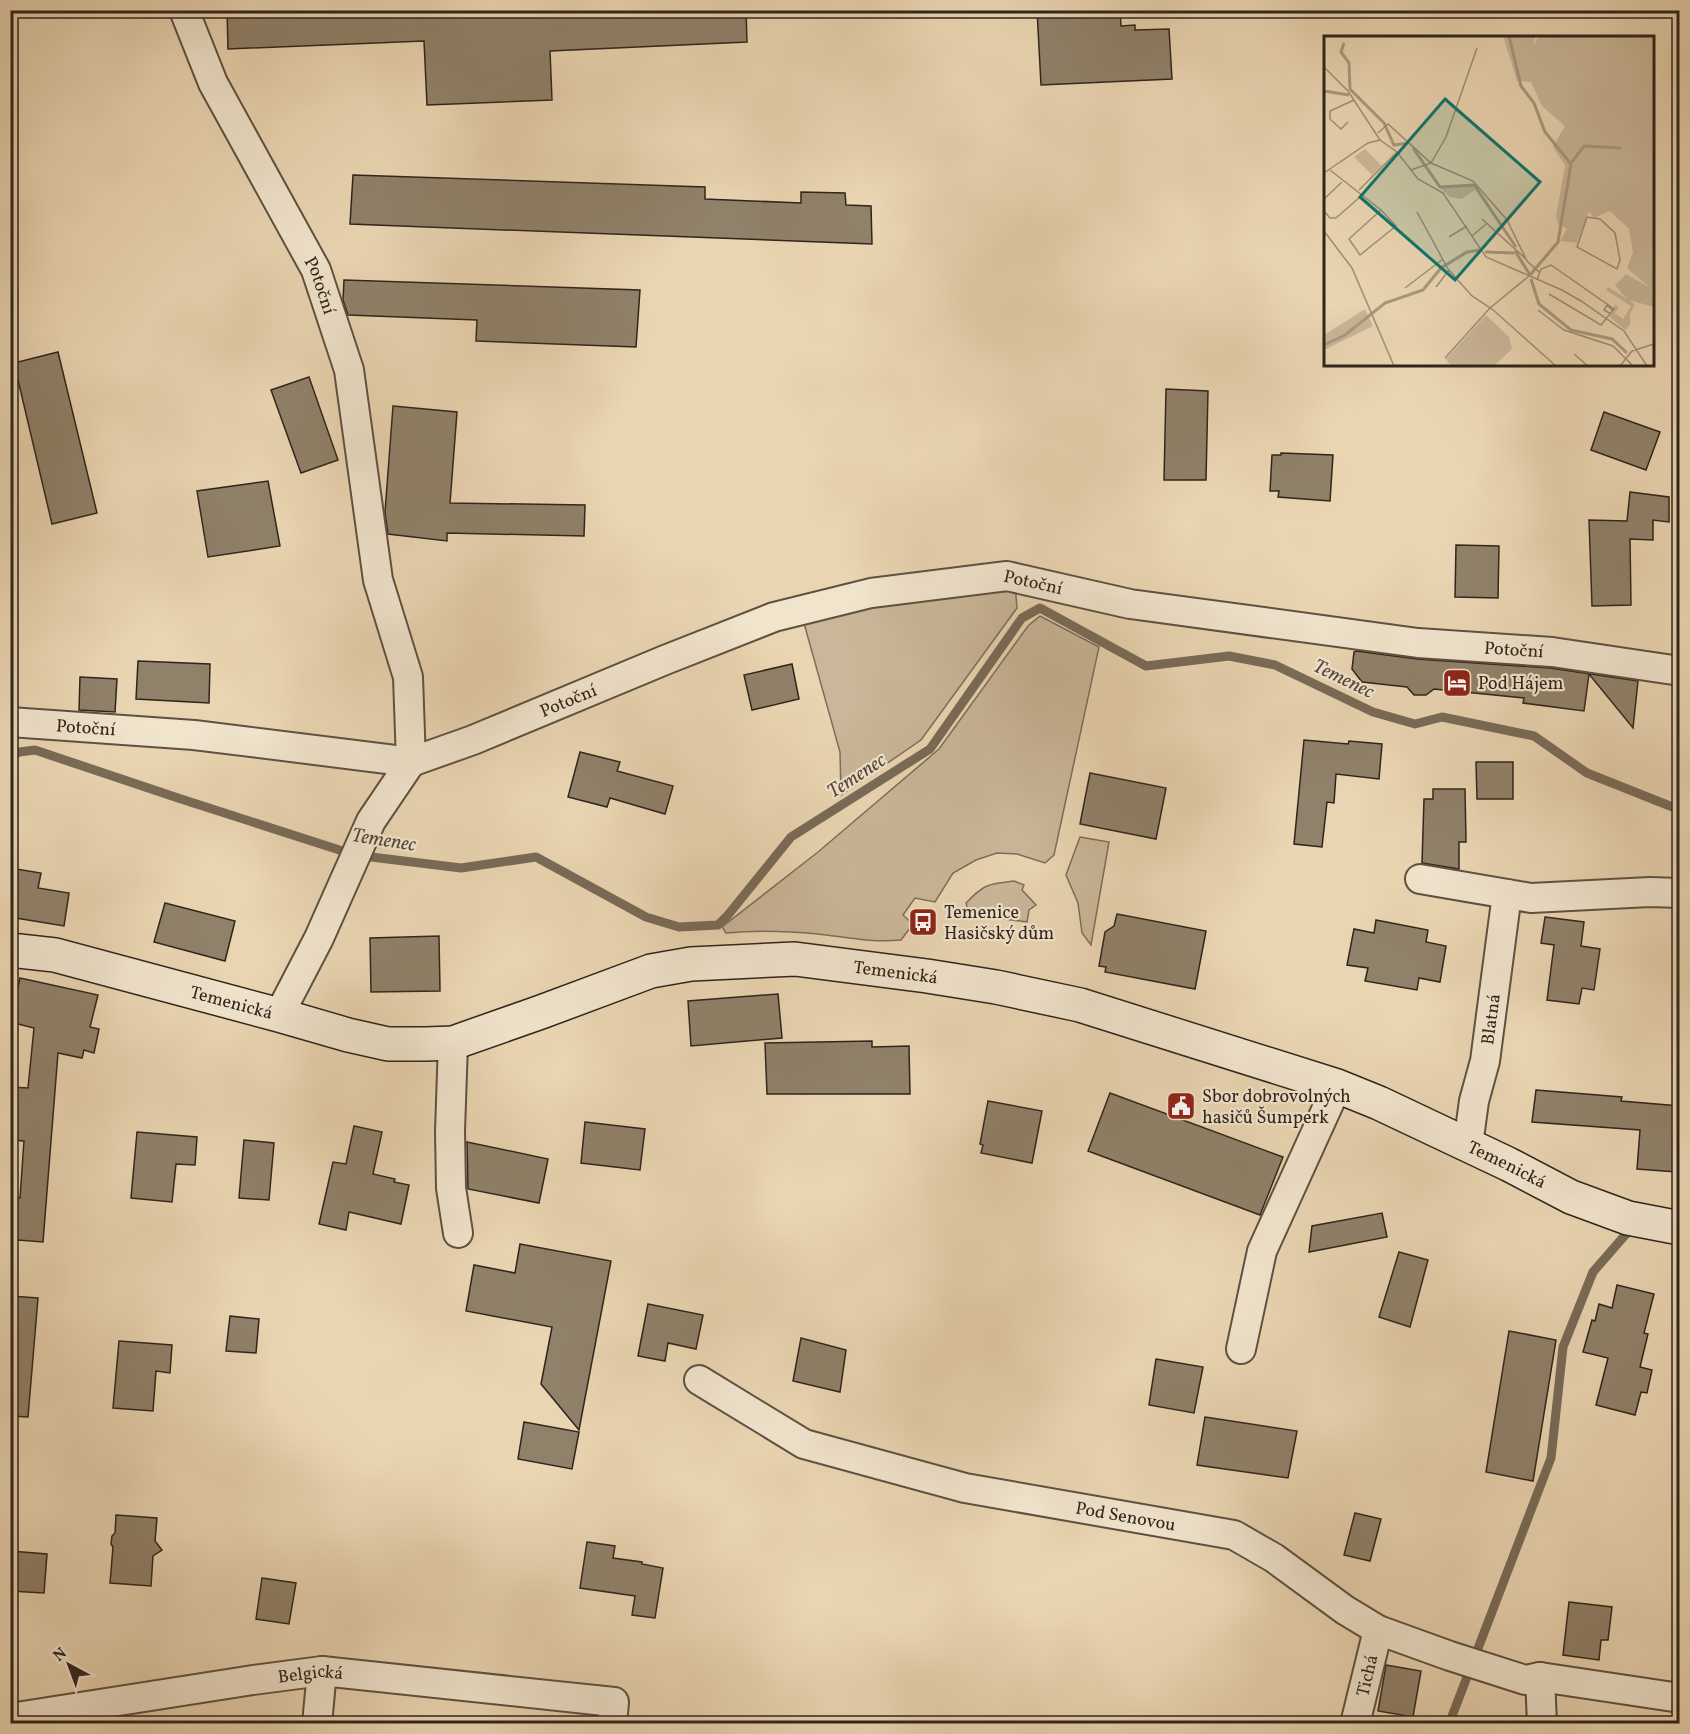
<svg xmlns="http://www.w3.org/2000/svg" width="1690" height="1734" viewBox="0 0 1690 1734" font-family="Vollkorn,serif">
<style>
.green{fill:#cab799;stroke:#7c6e5b;stroke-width:1.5}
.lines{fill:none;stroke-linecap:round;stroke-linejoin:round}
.stream{stroke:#796b58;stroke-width:9}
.building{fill:#90816a;stroke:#2f251d;stroke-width:1.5}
.street-casing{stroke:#5e5142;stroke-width:32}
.secondary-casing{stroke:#2f251d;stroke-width:36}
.street{stroke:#f1e4cd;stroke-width:28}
.secondary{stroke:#f1e4cd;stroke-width:33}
.labels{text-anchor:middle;stroke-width:4.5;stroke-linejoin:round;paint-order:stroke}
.street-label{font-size:18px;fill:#2f251d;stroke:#f1e4cd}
.poi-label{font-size:18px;fill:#2f251d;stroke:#f1e4cd;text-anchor:start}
.water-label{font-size:20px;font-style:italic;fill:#54483a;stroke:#f1e4cd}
.inset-river{fill:none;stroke:#aa997f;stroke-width:3}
.inset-road{fill:none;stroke:#9f8f76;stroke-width:1.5}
.view{fill:#0f766e;fill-opacity:0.15;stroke:#0f766e;stroke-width:3}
.inset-edge{fill:none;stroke:#2f251d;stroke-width:3}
</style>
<rect width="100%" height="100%" fill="#ead5b2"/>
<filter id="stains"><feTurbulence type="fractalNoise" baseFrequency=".00333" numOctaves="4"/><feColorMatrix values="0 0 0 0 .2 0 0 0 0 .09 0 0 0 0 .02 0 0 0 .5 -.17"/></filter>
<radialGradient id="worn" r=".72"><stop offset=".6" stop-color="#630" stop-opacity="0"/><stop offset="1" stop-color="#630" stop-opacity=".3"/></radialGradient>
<g class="green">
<polygon points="1015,585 1017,608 921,740 841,795 840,752 802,616"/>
<path d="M 1040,616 L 1099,647 L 1054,855 L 1045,863 L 1017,854 L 997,853 L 976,860 L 953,873 L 935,902 L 915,898 L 903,915 L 913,924 L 901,940 C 873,943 845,937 818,934 C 786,931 758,930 726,933 L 722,927 L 818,852 L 939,749 L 1028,626 Z"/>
<polygon points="1080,837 1109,842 1091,945 1082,933 1078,903 1066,875"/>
<path d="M 1014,881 L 1024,885 L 1022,890 L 1036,905 L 1029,910 L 1027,922 L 972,915 L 968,910 L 966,903 C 984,884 988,884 1014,881 Z"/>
</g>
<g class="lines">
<g class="stream">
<polyline points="10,758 19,752 35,750 178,798 355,855 461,868 536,857 646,917 679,927 718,925 728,915 791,837 930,749 1022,618 1040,608 1146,666 1229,656 1275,665 1373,712 1415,724 1442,717 1534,736 1587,773 1680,810"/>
<polyline points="1449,1724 1551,1458 1563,1347 1593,1272 1633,1226"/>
</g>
</g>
<g class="building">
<polygon points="227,10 746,10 747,42 550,51 552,100 427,105 424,41 228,49"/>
<polygon points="1037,10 1120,10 1121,26 1135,25 1135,30 1169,29 1172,79 1041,85"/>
<polygon points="353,175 705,187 705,199 801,203 801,192 845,193 846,205 871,206 872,244 350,224"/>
<polygon points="344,280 640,290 636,347 476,341 477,320 348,315 343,300"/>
<polygon points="58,352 97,513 52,524 14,363"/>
<polygon points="309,377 338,460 301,473 271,390"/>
<polygon points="1166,389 1208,391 1206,480 1164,480"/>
<polygon points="393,406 457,412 450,503 585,505 584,536 447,533 447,541 388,534 385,512"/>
<polygon points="1604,412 1660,432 1646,470 1591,450"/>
<polygon points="1281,453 1333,455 1330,501 1278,497 1279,491 1270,491 1272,455 1281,455"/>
<polygon points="268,481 280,546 208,557 197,491"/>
<polygon points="1630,492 1669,497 1669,522 1653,520 1653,540 1630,539 1631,605 1592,606 1589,520 1627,521"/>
<polygon points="1456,545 1499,546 1498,598 1455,597"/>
<polygon points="1356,651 1417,659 1550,668 1638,681 1633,728 1589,674 1584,711 1523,703 1524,698 1434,689 1426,695 1414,695 1407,687 1362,682 1352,669 1354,652"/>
<polygon points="138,661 210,664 209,703 136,699"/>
<polygon points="792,664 799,699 752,710 744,675"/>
<polygon points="80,677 117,679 115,712 79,710"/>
<polygon points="1304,740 1348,744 1349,741 1382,744 1379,779 1336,774 1334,803 1327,802 1322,847 1294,844"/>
<polygon points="580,752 620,762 617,771 673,786 665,814 610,798 607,807 568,797"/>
<polygon points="1476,762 1513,762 1513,799 1477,799"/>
<polygon points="1090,773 1166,788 1156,839 1080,824"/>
<polygon points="1433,789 1465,789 1466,842 1459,842 1459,869 1422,863 1424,799 1433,799"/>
<polygon points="10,868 41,873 38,888 69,893 64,926 10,917"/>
<polygon points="165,903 235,921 225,961 154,942"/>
<polygon points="1117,914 1206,931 1195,989 1105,972 1106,967 1099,966 1105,932 1114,926"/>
<polygon points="1545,917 1584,922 1581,946 1600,949 1594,990 1582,988 1579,1004 1547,1000 1554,945 1541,943"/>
<polygon points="1376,920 1428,930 1426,942 1446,946 1440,982 1419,978 1417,990 1365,981 1368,968 1347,965 1354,929 1374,933"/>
<polygon points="439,936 440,991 371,992 370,938"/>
<polygon points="20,978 98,995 90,1027 99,1029 94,1053 84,1050 82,1058 58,1053 43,1242 18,1240 10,1246 10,1197 20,1198 24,1141 10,1140 10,1087 28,1088 34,1028 10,1022"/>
<polygon points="778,994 782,1038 691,1046 688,1001"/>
<polygon points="872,1041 872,1047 909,1046 910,1094 767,1094 765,1043"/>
<polygon points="1536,1090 1622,1097 1621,1101 1680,1106 1680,1137 1677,1172 1637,1169 1640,1130 1532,1122"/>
<polygon points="1110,1093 1283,1157 1260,1215 1088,1151"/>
<polygon points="988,1101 1042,1111 1032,1163 981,1153 983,1145 980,1144"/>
<polygon points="585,1122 645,1129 640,1170 581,1163"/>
<polygon points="354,1126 382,1132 373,1174 395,1179 394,1182 409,1185 401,1224 349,1212 346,1230 319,1224 333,1162 346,1164"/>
<polygon points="137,1132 197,1137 195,1165 176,1164 172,1202 131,1198"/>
<polygon points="244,1140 274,1143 269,1200 239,1198"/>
<polygon points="467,1142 548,1159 539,1203 468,1189"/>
<polygon points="1382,1213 1387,1237 1309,1252 1312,1226"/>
<polygon points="520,1244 611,1261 579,1430 541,1384 552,1327 466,1311 474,1265 515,1273"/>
<polygon points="1399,1252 1428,1260 1410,1327 1379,1317"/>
<polygon points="1617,1285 1654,1294 1644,1333 1648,1334 1640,1367 1652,1370 1647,1393 1641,1392 1635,1415 1596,1405 1608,1358 1583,1352 1592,1320 1595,1321 1599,1304 1612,1308"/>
<polygon points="10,1296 38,1298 28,1417 10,1416"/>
<polygon points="648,1304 703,1315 696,1349 668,1343 665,1361 638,1356"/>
<polygon points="230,1316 259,1319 256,1353 226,1351"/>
<polygon points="1509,1331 1556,1340 1533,1481 1486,1472"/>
<polygon points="801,1338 846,1350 840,1392 793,1381"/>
<polygon points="119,1341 172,1345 170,1373 156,1371 153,1411 113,1408"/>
<polygon points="1156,1359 1203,1367 1194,1413 1149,1405"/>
<polygon points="1205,1417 1297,1431 1288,1478 1197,1465"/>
<polygon points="524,1422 579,1432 572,1469 518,1459"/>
<polygon points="1355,1513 1381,1519 1370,1561 1344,1555"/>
<polygon points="116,1515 157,1518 155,1541 162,1550 153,1556 151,1586 110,1583 113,1547 111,1544 112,1536 115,1533"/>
<polygon points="587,1542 615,1546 613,1558 642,1562 642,1564 663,1568 655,1618 632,1615 635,1596 580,1588"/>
<polygon points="10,1551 47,1554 44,1593 10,1591"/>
<polygon points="262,1578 296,1583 289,1624 256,1619"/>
<polygon points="1569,1602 1612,1607 1608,1640 1601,1640 1599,1660 1563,1655"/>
<polygon points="1386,1665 1421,1671 1413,1717 1378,1711"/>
</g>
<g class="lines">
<g class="street-casing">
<g id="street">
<path id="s1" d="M 184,10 L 213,83 L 316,270 L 349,370 L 378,580 L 408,677 L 411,762 L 371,821 L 319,938 L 279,1015"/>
<path id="s2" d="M 10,722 L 194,735 L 411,762 L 473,740 L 665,660 L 774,617 L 871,593 L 1007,576 L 1130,604 L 1418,643 L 1552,652 L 1680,671"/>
<polyline points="1420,879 1531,898 1650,892 1680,893"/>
<polyline points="453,1043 450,1131 451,1188 458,1233"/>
<path id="s3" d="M 1468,1145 L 1474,1101 L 1485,1061 L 1507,894"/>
<polyline points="1241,1349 1262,1251 1337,1086"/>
<path id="s4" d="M 699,1380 L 804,1444 L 965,1488 L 1234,1535 L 1274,1558 L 1345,1610 L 1378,1630 L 1450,1656 L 1525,1680 L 1540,1677 L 1680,1698"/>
<polyline points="1540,1677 1542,1724"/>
<path id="s5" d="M 10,1718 L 253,1680 L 322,1671 L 614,1702 L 612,1724"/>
<polyline points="317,1724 322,1671"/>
<path id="s6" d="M 1355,1724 L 1378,1630"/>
</g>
</g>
<g class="secondary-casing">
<g id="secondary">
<path id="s7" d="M 10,950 L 55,955 L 279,1015 L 348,1035 L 388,1044 L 426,1044 L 453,1043 L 541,1012 L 651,971 L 691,964 L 795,959 L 927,976 L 996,987 L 1080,1005 L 1337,1086 L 1379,1103 L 1508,1164 L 1571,1197 L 1628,1218 L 1680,1228"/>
</g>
</g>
<use href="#street" class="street"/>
<use href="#secondary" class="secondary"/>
</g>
<defs>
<g id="hotel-square" transform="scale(1.5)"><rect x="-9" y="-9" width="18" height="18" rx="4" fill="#8f2418" stroke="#f1e4cd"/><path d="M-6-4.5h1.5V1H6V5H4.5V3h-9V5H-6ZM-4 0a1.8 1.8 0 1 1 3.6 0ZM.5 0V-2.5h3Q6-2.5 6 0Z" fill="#fff"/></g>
<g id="bus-square" transform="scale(1.5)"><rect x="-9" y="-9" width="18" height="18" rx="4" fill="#8f2418" stroke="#f1e4cd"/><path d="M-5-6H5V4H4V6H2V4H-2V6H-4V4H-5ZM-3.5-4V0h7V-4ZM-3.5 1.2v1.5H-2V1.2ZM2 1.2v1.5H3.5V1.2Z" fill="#fff"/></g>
<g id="civic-square" transform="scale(1.5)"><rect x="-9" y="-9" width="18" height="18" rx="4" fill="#8f2418" stroke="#f1e4cd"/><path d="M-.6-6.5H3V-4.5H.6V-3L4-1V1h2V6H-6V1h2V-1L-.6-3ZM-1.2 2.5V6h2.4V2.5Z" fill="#fff"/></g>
</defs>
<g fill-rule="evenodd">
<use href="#hotel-square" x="1457" y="683"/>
<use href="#bus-square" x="923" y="922"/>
<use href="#civic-square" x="1181" y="1106"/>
</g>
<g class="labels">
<g class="street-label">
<text dy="6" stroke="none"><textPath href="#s1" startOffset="308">Potoční</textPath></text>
<text dy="6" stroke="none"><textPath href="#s2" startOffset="1058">Potoční</textPath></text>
<text dy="6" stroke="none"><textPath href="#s2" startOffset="1544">Potoční</textPath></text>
<text dy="6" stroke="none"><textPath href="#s2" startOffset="572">Potoční</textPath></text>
<text dy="6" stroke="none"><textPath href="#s2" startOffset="76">Potoční</textPath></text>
<text dy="6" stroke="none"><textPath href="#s7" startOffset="912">Temenická</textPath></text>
<text dy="6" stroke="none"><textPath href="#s7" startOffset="228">Temenická</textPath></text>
<text dy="6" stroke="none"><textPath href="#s3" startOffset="128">Blatná</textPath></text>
<text dy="6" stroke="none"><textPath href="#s7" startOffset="1556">Temenická</textPath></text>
<text dy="6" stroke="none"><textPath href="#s4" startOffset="453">Pod Senovou</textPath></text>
<text dy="6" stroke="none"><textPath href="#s5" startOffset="304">Belgická</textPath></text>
<text dy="6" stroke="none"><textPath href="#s6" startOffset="50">Tichá</textPath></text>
</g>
<g class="poi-label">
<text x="1478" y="689">Pod Hájem</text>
<text x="944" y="918">Temenice<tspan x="944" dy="21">Hasičský dům</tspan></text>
<text x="1202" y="1102">Sbor dobrovolných<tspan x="1202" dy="21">hasičů Šumperk</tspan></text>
</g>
<g class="water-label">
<text transform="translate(1344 678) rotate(26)" y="7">Temenec</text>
<text transform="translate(856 775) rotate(-33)" y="7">Temenec</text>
<text transform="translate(384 839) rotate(9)" y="7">Temenec</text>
</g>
</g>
<g transform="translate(1324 36)">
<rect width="330" height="330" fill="#ead5b2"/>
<path d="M 179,0 L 211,0 L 209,11 L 214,0 L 330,0 L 330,271 L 305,264 L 311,269 L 306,277 L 306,289 L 301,294 L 286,281 L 291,269 L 270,255 L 295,271 L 291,277 L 299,283 L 307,270 L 282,254 L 284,251 L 303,263 L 291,249 L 302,238 L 325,251 L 303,232 L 309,216 L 305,193 L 286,175 L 270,182 L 265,175 L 253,207 L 236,205 L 243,193 L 234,188 L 232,181 L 241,129 L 229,111 L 241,90 L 218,70 L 207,46 L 193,45 ZM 41,113 L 58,130 L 48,139 L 30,121 ZM 148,149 L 151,154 L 138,163 L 126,161 L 116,152 ZM 41,273 L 49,290 L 0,314 L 0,299 ZM 162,279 L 185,301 L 188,313 L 170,330 L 127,330 L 122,323 Z" fill="#cab799"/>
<path class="inset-river" d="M 185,0 L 197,50 L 210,67 L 221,96 L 247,128 L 234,206 L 206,239M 20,7 L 17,16 L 25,27 L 26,53 L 60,87 L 70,109 L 84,107M 0,55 L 25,59M 89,112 L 116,151 L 150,149 L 192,211M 248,126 L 260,110 L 297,112M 191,215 L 206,239M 161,216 L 190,217M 207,243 L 215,268 L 247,294 L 288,303 L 303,317M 0,309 L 21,299 L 61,267 L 99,254 L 117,232 L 143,216 L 156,214"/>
<path class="inset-road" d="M 0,31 L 24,55 L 56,104M 24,86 L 17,93 L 6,83 L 6,75 L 30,64M 54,97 L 64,88 L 107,127 L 149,145 L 183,184 L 203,225 L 215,236M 56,104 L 73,116 L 94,143 L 119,157 L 162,221 L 238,254 L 257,265 L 300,295 L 323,330M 6,134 L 57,174 L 72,190 L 36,219 L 25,203 L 57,174M 87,134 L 107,127 L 122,101 L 153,12M 0,137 L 44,107 L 56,104M 35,154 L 73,116M 0,163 L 18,146M 0,175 L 6,182 L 12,182 L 36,161M 93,176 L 124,233 L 148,260 L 168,273 L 232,330M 263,181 L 276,183 L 291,197 L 296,224 L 293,233 L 253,211 ZM 158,183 L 203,224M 0,195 L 28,232 L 70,330M 148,200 L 162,188M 125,201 L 143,190M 213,244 L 217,233 L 227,229 L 290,273 L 277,289 L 225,258M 112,251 L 125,234M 81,252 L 119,223M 214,274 L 240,294 L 289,310 L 309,330M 287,278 L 280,274 L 283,269 L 289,275M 250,318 L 264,330M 121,322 L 166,272 L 205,240M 296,330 L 308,315 L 330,308"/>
<path class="view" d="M 121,63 L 216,146 L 131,244 L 36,161 Z"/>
<rect width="330" height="330" class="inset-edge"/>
</g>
<rect width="1690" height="1734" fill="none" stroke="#ead5b2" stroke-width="36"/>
<rect x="12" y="12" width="1666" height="1710" fill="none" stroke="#2f251d" stroke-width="3"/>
<rect x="18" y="18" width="1654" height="1698" fill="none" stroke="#2f251d" stroke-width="1.5"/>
<g transform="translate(69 1665) rotate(319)" stroke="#f1e4cd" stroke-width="4.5" paint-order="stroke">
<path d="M0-4.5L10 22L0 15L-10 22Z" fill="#2f251d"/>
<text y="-9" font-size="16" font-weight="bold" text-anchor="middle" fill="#2f251d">N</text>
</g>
<rect width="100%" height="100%" filter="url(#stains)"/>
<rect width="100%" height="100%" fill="url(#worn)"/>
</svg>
